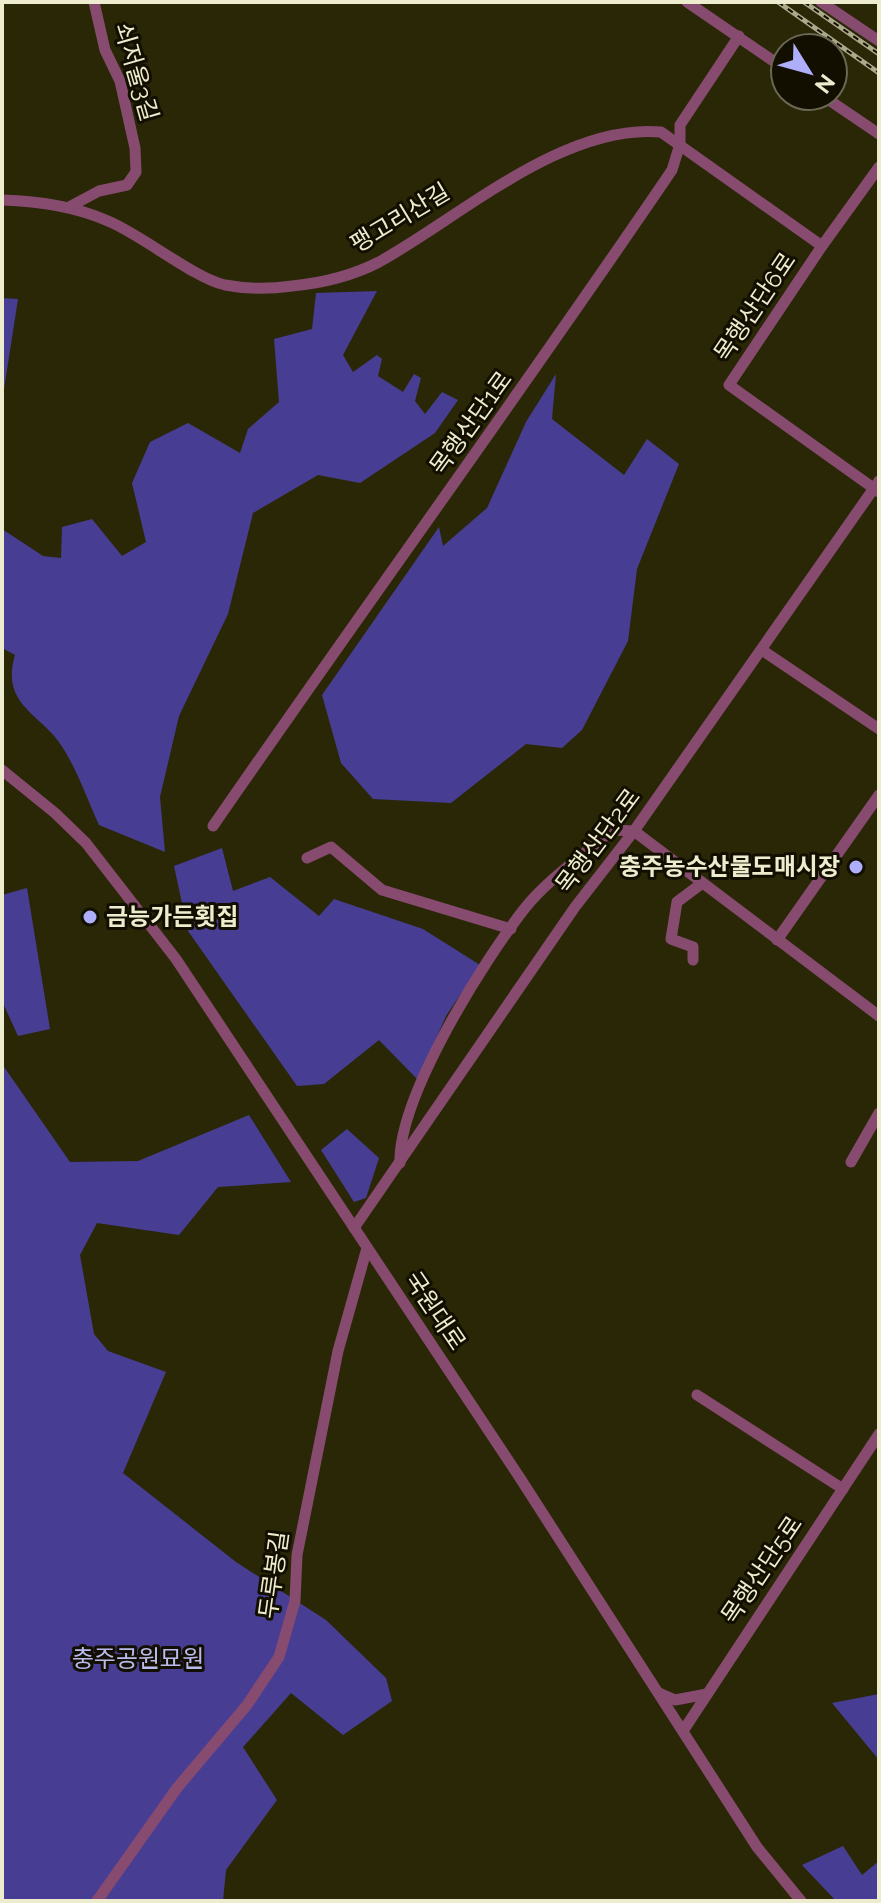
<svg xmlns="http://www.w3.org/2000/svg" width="881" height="1903" viewBox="0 0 881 1903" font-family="Raleway,'Noto Sans KR',sans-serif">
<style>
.green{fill:#473e94}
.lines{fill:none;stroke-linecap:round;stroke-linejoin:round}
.minor{stroke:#874b70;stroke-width:11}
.rail-casing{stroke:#aca98b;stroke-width:5}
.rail{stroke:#120f00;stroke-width:2;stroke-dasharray:6;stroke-linecap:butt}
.poi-dot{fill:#aeaefb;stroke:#120f00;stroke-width:3}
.labels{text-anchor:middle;stroke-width:6;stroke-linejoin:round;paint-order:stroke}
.street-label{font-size:24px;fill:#eeecce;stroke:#120f00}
.poi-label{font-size:24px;font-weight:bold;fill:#eeecce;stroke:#120f00;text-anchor:end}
.park-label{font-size:24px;fill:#b9baee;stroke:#120f00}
</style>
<rect width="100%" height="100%" fill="#2a2707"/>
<g class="green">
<path d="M 377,291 L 343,355 L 353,372 L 377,355 L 382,359 L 378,376 L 403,392 L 414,374 L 421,378 L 415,401 L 425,414 L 442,392 L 458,400 L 435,433 L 360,483 L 318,475 L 253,513 L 228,614 L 179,716 L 160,797 L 165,852 L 99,825 C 87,799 77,769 61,745 C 41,714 0,705 15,655 L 2,648 L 2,529 L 43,556 L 61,558 L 62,527 L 92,519 L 122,556 L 146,542 L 132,483 L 150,442 L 188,423 L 240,453 L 248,429 L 279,402 L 274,339 L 312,329 L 316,293 Z"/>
<polygon points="2,298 18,299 2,402"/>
<polygon points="556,374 552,419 624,475 647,439 679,464 637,569 628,641 582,730 562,748 526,744 451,803 373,799 341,763 322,695 439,527 443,546 487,508 526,422"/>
<polygon points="222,848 233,891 270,877 319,916 334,899 423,929 480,965 446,1016 418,1080 379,1040 324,1084 297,1086 188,931 174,866"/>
<polygon points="27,888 50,1029 18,1036 2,1001 2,895"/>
<polygon points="2,1064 70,1162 138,1161 249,1115 291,1182 218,1187 179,1235 97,1223 80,1255 94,1334 108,1351 166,1372 123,1473 236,1562 326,1620 386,1678 392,1701 343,1735 291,1693 243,1747 277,1800 226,1870 223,1901 2,1901"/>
<polygon points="347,1129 379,1158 366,1198 354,1202 321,1150"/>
<polygon points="879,1694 879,1760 832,1703"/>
<polygon points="843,1846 862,1875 879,1861 879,1901 836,1901 802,1865"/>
</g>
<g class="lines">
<g class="minor">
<polyline points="687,2 785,69"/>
<polyline points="821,2 879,41"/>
<polyline points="823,96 879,134"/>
<path d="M 2,200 C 39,201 74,206 108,221 C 142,235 194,278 225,285 C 246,289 271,289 292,286 C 322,283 352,276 379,262 C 459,218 563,123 661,132 L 822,246 L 729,385 L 879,492"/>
<polyline points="69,207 99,191 127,185 136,172 135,148 120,81 105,50 94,2"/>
<polyline points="822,246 879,167"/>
<polyline points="762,650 879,729"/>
<polyline points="2,770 55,813 86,843 176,959 520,1478 757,1847 801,1901"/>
<path d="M 213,826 C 365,606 522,391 672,170 L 680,144 L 680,125 L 739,36"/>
<polyline points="307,858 331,847 382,890 511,929"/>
<polyline points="777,940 879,795"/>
<polyline points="693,960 693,947 671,939 677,902 701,884"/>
<polyline points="851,1162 879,1113"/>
<path d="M 400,1163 C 398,1097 484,960 525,908 C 548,879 584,855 612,830 L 634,831 L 879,1016"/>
<polyline points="354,1228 575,907 634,831 879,481"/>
<polyline points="697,1395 843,1489"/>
<polyline points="659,1693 675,1700 707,1694"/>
<polyline points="683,1731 879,1434"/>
<polyline points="97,1901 177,1788 247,1705 279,1657 295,1601 297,1555 338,1351 367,1248"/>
</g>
<g class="rail-casing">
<g id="rail">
<polyline points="778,2 879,73"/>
<polyline points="804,2 879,54"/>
</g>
</g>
<use href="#rail" class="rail"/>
</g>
<g class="poi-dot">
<circle cx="856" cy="867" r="8"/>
<circle cx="90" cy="917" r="8"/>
</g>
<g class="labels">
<g class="street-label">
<text transform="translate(136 72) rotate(74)" y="8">쇠저울3길</text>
<text transform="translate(400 218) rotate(-31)" y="8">팽고리산길</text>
<text transform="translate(755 307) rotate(-56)" y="8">목행산단6로</text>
<text transform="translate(471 423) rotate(-54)" y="8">목행산단1로</text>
<text transform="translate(598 841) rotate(-53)" y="8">목행산단2로</text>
<text transform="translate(435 1311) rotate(56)" y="8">국원대로</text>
<text transform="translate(762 1570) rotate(-56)" y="8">목행산단5로</text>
<text transform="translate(274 1575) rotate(-82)" y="8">두루봉길</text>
</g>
<g class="poi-label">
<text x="840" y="875">충주농수산물도매시장</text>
<text x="106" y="925" text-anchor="start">금능가든횟집</text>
</g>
<g class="park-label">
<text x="138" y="1667">충주공원묘원</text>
</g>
</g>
<rect width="881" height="1903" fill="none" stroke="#eeecce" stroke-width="8"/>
<g transform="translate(809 72) rotate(127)"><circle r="38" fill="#120f00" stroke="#6a6752" stroke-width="2"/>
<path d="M0-6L14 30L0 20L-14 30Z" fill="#aeaefb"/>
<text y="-12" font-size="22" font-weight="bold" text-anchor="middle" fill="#eeecce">N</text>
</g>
</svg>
